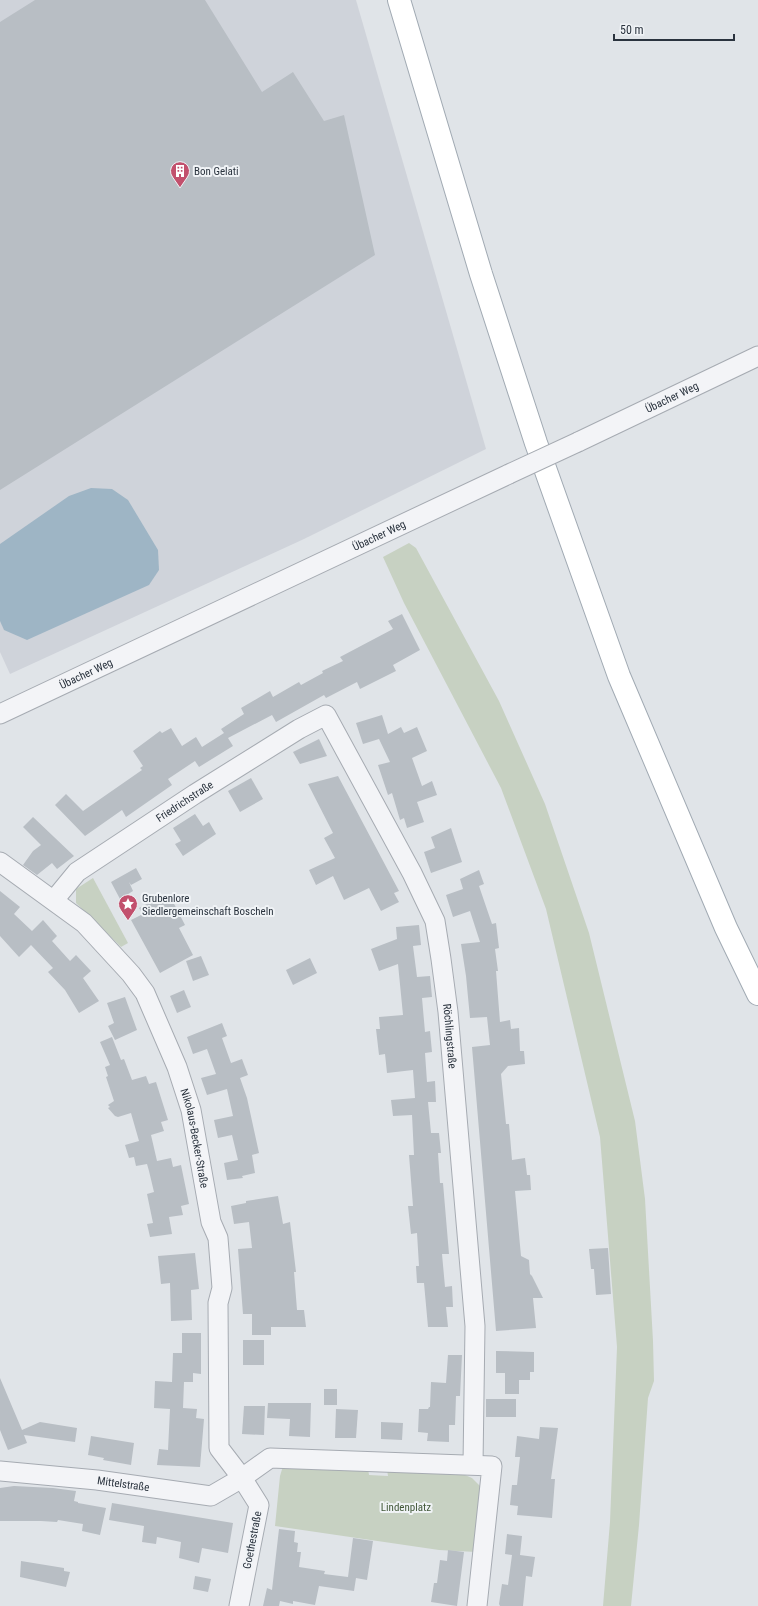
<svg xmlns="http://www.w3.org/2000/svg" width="758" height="1606" viewBox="0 0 758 1606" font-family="'Roboto Condensed',sans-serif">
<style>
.built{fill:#cfd3da}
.green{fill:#c7d1c2}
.water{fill:#9eb5c5}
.building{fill:#b8bec4}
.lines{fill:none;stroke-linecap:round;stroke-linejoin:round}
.minor-casing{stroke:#a6abb2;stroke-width:21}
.major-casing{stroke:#a1aab3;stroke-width:24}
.minor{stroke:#f3f4f7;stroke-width:19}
.major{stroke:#fff;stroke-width:22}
.minor-bridge-casing{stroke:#a6abb2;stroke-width:21;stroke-linecap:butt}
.minor-bridge{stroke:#f3f4f7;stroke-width:19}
.labels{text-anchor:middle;stroke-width:4;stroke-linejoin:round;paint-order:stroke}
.poi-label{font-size:11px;fill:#2a333e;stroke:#f0f3f6;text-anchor:start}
.street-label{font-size:11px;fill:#2a333e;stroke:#f0f3f6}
.park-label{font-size:11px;fill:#425839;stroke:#f0f3f6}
</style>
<rect width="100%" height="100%" fill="#e0e4e8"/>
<polygon class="built" points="0,0 356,0 486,449 304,539 10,674 0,652"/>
<g class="green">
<polygon points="409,543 416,548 499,701 545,804 589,933 635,1121 645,1199 653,1341 654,1381 648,1398 639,1525 631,1606 603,1606 610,1522 617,1347 600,1137 546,909 501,788 404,603 383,557"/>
<polygon points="93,878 128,943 121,947 76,903 76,889"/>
<polygon points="283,1466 368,1469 369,1475 388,1476 387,1470 458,1472 472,1478 480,1486 476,1552 439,1550 275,1526 280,1476"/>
</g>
<polygon class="water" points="91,488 112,489 128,500 158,550 159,570 149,585 27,640 4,630 0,621 0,544 69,496"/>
<g class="building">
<polygon points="35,0 205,0 262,92 293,72 324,121 344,115 375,255 0,490 0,22"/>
<polygon points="402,614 420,650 393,665 396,671 360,689 357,682 326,698 324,695 276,722 272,715 228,738 233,746 199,767 195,761 168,779 172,785 126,817 122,810 85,836 55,805 66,794 83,811 142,770 140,768 143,766 133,751 160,731 162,733 171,728 182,746 196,737 202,747 224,733 221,729 244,714 241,708 270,691 273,697 299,682 301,685 323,673 322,671 343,661 340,657 393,629 388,621"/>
<polygon points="382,715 388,734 401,727 404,733 417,727 427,751 412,758 422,786 432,781 437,795 417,802 424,822 407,828 404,818 400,820 392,793 388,795 378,765 390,762 379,739 363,744 356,723"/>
<polygon points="319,739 327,756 300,764 293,752"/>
<polygon points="338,776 399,891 394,893 399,902 381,911 369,888 344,900 333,876 316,885 309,870 335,858 324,838 333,833 308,784"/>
<polygon points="251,778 263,799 240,812 228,791"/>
<polygon points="195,814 203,826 209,822 216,834 183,856 175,844 181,841 173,828"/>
<polygon points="33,817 74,856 57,869 52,863 37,875 23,865 33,851 41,845 23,827"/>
<polygon points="451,828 462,862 431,873 424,852 435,848 431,837"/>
<polygon points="136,868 142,879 131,885 129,882 133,891 120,899 111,882"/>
<polygon points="479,870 484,884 479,886 492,924 496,923 499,948 495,949 498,971 496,971 500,1022 510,1020 511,1029 519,1028 520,1051 524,1051 525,1064 508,1066 501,1074 506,1124 509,1124 512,1160 525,1158 527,1175 530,1175 531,1190 515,1191 521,1256 529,1260 530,1274 532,1276 543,1298 533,1298 536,1328 496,1331 472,1047 490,1045 487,1017 470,1018 466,976 461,944 480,942 470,911 453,917 446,895 463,889 460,879"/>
<polygon points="0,891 20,907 14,914 32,931 43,920 57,936 52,941 70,961 76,955 91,971 83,978 99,1001 79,1013 65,990 48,972 53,968 31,945 19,957 0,936"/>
<polygon points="166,894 168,899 171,898 185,925 179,928 193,955 160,973 131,920 143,914 139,908"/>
<polygon points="419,925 421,945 413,946 417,977 430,976 432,997 422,998 425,1032 430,1031 432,1052 425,1053 427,1082 435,1081 436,1102 428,1102 431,1133 439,1133 441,1153 438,1153 440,1183 443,1183 449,1254 442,1254 445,1287 452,1286 453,1307 446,1307 448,1327 428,1327 424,1283 417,1283 416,1266 419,1266 417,1233 411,1234 408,1206 413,1206 409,1155 414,1155 412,1115 393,1116 391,1100 415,1098 413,1070 387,1073 385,1054 379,1055 376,1029 380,1029 379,1017 403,1015 398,964 379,971 371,949 397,939 396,927"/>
<polygon points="201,956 209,975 193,981 186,961"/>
<polygon points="310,958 317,973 293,985 286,970"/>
<polygon points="184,990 191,1007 177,1013 170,996"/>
<polygon points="125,997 137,1030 115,1040 108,1026 114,1023 107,1003"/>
<polygon points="222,1023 227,1036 222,1038 231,1063 242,1059 248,1075 240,1078 247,1098 259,1153 252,1155 255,1173 242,1176 243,1178 227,1180 224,1163 238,1160 232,1135 218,1138 214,1120 233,1116 227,1089 207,1095 201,1078 216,1074 207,1049 193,1054 187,1037"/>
<polygon points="112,1037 121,1060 124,1059 132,1080 146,1076 149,1084 156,1082 168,1120 161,1122 164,1131 151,1135 157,1161 171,1158 173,1167 181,1165 189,1204 181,1206 183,1215 169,1217 172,1234 150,1237 147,1224 153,1223 147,1194 154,1192 149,1171 147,1164 136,1166 134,1157 129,1158 125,1145 139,1141 131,1113 118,1117 115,1116 108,1108 110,1107 108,1105 114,1101 106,1077 108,1076 105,1067 110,1065 100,1042"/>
<polygon points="278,1196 283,1224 290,1222 296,1272 294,1272 297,1310 304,1310 306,1327 271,1327 271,1335 252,1335 252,1314 243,1314 238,1249 252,1248 249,1222 234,1224 231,1206 246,1203 246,1201"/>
<polygon points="608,1248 611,1294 596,1295 594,1269 591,1269 589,1249"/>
<polygon points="195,1253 199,1289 191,1290 192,1320 171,1321 170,1283 161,1284 158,1256"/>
<polygon points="182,1333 201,1333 201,1374 193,1373 193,1382 182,1382 184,1382 183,1408 197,1409 196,1418 204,1419 200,1467 157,1465 159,1449 168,1450 170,1409 154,1408 155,1381 172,1382 173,1353 182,1353"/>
<rect x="243" y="1340" width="21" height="25"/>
<polygon points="496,1351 534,1352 534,1372 530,1372 530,1380 519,1380 519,1394 505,1394 505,1373 496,1373"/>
<polygon points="448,1355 462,1355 460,1396 456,1396 455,1425 449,1425 449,1442 427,1441 428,1433 418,1432 419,1409 428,1409 429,1407 430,1407 431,1382 446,1383"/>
<polygon points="0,1378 22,1430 40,1422 77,1428 75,1442 24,1435 27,1443 8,1450 0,1430"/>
<rect x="324" y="1389" width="13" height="16"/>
<rect x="486" y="1399" width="30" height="18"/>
<polygon points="268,1403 311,1403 310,1437 289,1436 290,1419 267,1418"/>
<polygon points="244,1406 265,1406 264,1435 242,1434"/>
<polygon points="336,1409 358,1410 356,1438 335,1438"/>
<polygon points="381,1422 403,1423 402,1440 381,1439"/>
<polygon points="540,1427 558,1428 551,1479 555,1479 552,1518 517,1515 518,1506 510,1505 512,1485 517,1485 520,1457 515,1457 517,1436 539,1439"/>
<polygon points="91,1436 134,1443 131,1465 103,1460 104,1458 88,1455"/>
<polygon points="14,1486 53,1488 76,1491 74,1501 78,1502 78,1503 106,1508 100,1535 82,1531 83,1524 58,1520 57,1522 41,1521 0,1521 0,1488"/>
<polygon points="112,1503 233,1523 228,1553 202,1548 199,1563 179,1558 181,1542 157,1537 156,1544 142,1542 144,1526 109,1520"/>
<polygon points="279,1529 295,1531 294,1542 298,1543 297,1552 301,1552 299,1567 325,1571 324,1574 348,1577 353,1538 373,1541 367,1580 356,1578 354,1591 319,1586 315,1605 293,1601 293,1604 280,1601 279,1606 263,1606 267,1588 272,1590"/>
<polygon points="507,1534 522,1536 520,1555 535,1557 532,1577 526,1576 523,1606 500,1606 499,1604 502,1584 508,1585 512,1555 505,1554"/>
<polygon points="448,1550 464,1552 457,1606 431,1602 434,1583 437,1583 440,1560 447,1561"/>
<polygon points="21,1561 64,1568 64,1571 70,1572 66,1587 20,1577"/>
<polygon points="195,1576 211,1579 208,1592 193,1589"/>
</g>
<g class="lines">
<g class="minor-casing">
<g id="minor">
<path id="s1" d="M 578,442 L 758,356"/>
<path id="s2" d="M 0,714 L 509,474"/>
<path id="s3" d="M 0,862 L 84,923 L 131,974 L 145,993 L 177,1067 L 191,1110 L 211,1222 L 218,1238 L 222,1288 L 218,1303 L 219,1448 L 242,1478 L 259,1505 L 239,1606"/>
<path id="s4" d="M 54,900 L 77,872 L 195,794 L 299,729 L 326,715 L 412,873 L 435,921 L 441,959 L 448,1012 L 475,1326 L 473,1464"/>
<path id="s5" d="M 0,1471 L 97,1480 L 211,1496 L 242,1478 L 270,1458 L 492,1466 L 477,1606"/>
</g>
</g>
<g class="major-casing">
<polyline id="major" points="399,0 481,274 536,443 619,676 726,928 758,994"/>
</g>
<use href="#minor" class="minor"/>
<use href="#major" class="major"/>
<g class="minor-bridge-casing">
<polyline id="minor-bridge" points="509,474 578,442"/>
</g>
<use href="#minor-bridge" class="minor-bridge"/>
</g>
<defs>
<g id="building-pin" transform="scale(1)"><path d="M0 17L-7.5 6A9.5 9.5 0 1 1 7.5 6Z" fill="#c2506d" stroke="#f0f3f6"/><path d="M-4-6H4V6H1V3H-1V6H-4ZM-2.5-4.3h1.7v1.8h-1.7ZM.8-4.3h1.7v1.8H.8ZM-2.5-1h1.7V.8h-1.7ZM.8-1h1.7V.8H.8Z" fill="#fff"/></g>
<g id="sight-pin" transform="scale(1)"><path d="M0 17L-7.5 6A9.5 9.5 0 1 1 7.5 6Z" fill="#c2506d" stroke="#f0f3f6"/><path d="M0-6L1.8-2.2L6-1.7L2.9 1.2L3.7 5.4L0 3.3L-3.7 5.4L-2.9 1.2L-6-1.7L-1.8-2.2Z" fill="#fff"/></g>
</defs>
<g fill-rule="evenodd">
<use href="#building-pin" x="180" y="171"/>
<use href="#sight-pin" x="128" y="904"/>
</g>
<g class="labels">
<g class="poi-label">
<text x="194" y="175">Bon Gelati</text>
<text x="142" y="902">Grubenlore<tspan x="142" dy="13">Siedlergemeinschaft Boscheln</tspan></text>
</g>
<g class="street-label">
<text dy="4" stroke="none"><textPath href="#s1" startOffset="104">Übacher Weg</textPath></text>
<text dy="4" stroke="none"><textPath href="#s2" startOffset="419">Übacher Weg</textPath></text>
<text dy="4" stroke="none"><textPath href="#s2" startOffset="95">Übacher Weg</textPath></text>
<text dy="4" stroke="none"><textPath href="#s4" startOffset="165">Friedrichstraße</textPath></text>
<text dy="4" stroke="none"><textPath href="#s4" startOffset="680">Röchlingstraße</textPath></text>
<text dy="4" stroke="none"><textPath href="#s3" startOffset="351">Nikolaus-Becker-Straße</textPath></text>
<text dy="4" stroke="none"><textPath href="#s5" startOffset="124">Mittelstraße</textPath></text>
<text transform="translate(252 1540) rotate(-79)" y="4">Goethestraße</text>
</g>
<g class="park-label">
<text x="406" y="1511">Lindenplatz</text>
</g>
</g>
<path d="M614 34v6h120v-6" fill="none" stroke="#2a333e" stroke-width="2"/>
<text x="620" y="34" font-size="12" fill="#2a333e" stroke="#f0f3f6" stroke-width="3" paint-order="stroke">50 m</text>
</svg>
